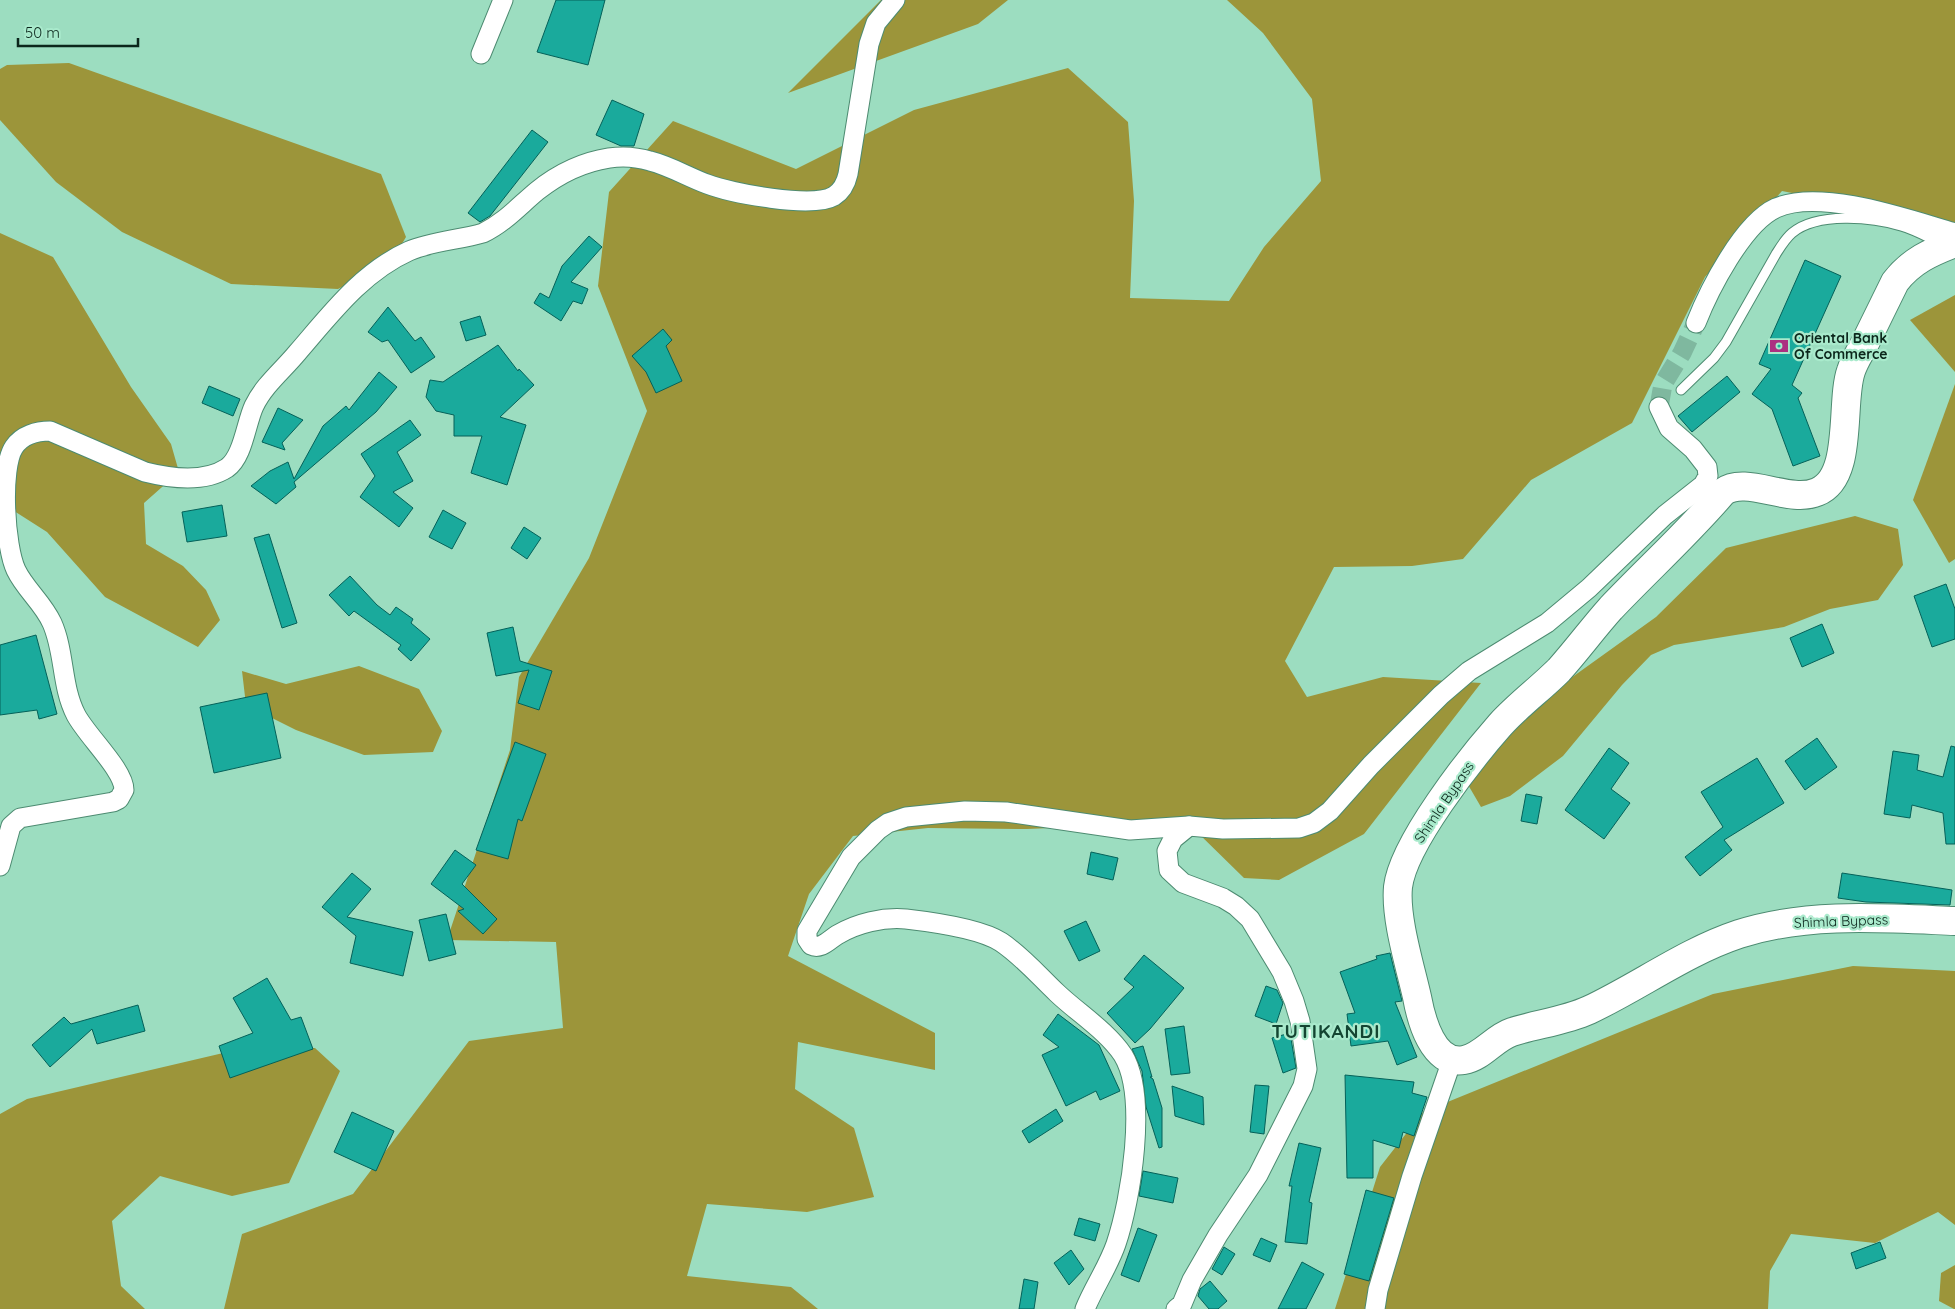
<svg xmlns="http://www.w3.org/2000/svg" width="1955" height="1309" viewBox="0 0 1955 1309" font-family="Quicksand,sans-serif">
<style>
.forest{fill:#9c953a}
.building{fill:#1aaa9c;stroke:#046159}
.lines{fill:none;stroke-linecap:round;stroke-linejoin:round}
.minor-tunnel{stroke:#7fb89f;stroke-width:19;stroke-dasharray:19 9;stroke-linecap:butt}
.service-casing{stroke:#4d8b71;stroke-width:11}
.minor-casing{stroke:#4d8b71;stroke-width:21}
.trunk-casing{stroke:#4d8b71;stroke-width:30}
.service{stroke:#fff;stroke-width:9}
.minor{stroke:#fff;stroke-width:19}
.trunk{stroke:#fff;stroke-width:28}
.labels{text-anchor:middle;stroke-width:4.5;stroke-linejoin:round;paint-order:stroke}
.poi-label{font-size:14px;font-weight:bold;fill:#0b261b;stroke:#a9eacc;text-anchor:start}
.street-label{font-size:14px;fill:#0b261b;stroke:#a9eacc}
.district-label{font-size:19px;font-weight:bold;letter-spacing:1px;fill:#144532;stroke:#a9eacc}
</style>
<rect width="100%" height="100%" fill="#9cddc0"/>
<g class="forest">
<polygon points="881,0 1008,0 978,24 788,93"/>
<polygon points="1227,0 1955,0 1955,225 1782,191 1705,277 1632,423 1531,480 1463,559 1412,566 1334,567 1285,661 1307,697 1383,677 1481,683 1364,834 1279,880 1244,878 1195,830 1120,825 1027,829 928,828 853,836 809,894 788,956 935,1033 935,1070 798,1042 795,1089 854,1128 874,1197 807,1212 707,1204 687,1276 791,1287 818,1309 224,1309 242,1234 353,1194 469,1041 563,1028 556,942 447,940 510,750 519,677 589,558 647,411 598,286 609,192 673,121 796,169 914,110 1068,68 1128,122 1134,201 1130,298 1229,301 1264,247 1321,181 1312,99 1263,33"/>
<polygon points="69,63 381,174 406,237 391,262 338,289 231,284 122,232 56,182 0,120 0,69 7,65"/>
<polygon points="0,233 53,257 131,387 171,444 179,472 144,503 146,544 183,566 206,590 220,620 198,647 105,597 47,532 0,502"/>
<polygon points="1955,295 1955,372 1910,320"/>
<polygon points="1955,384 1955,559 1949,563 1913,500"/>
<polygon points="1855,516 1898,529 1903,565 1878,600 1830,609 1784,627 1674,645 1651,655 1622,685 1563,756 1510,796 1481,807 1467,783 1521,714 1656,617 1726,548"/>
<polygon points="359,666 419,689 442,731 433,752 364,755 296,730 246,705 242,671 286,684"/>
<polygon points="1853,966 1955,971 1955,1225 1938,1212 1875,1243 1791,1234 1770,1271 1768,1309 1335,1309 1380,1167 1423,1112 1713,994"/>
<polygon points="315,1048 340,1071 289,1183 232,1196 160,1176 112,1221 121,1286 145,1309 0,1309 0,1114 27,1099 236,1050"/>
<polygon points="1955,1265 1955,1309 1954,1309 1939,1301 1941,1273"/>
</g>
<g class="building">
<polygon points="556,0 605,0 588,65 537,52"/>
<polygon points="612,100 644,114 634,146 621,146 596,135"/>
<polygon points="532,130 548,142 490,216 480,222 468,213"/>
<polygon points="589,236 602,247 571,282 588,289 582,304 573,301 561,321 534,303 540,293 549,298 562,266"/>
<polygon points="1805,260 1841,276 1792,385 1802,393 1798,398 1820,456 1793,466 1772,409 1752,394 1771,369 1759,364"/>
<polygon points="388,307 415,341 421,337 435,357 411,373 388,340 382,342 368,332"/>
<polygon points="480,316 486,335 466,341 460,322"/>
<polygon points="663,329 672,340 666,346 682,381 656,393 646,372 632,356"/>
<polygon points="498,345 518,371 519,369 534,385 500,417 526,425 507,485 471,473 482,436 454,436 454,415 436,411 426,397 430,380 443,382"/>
<polygon points="379,372 397,387 376,412 294,482 296,487 276,504 251,486 270,471 288,462 294,479 323,426 346,406 349,410"/>
<polygon points="1727,376 1740,392 1692,432 1678,416"/>
<polygon points="209,386 240,399 233,416 202,403"/>
<polygon points="278,408 303,420 282,443 285,450 262,442"/>
<polygon points="410,420 421,435 397,452 413,481 393,492 413,508 399,527 360,497 375,476 361,454"/>
<polygon points="222,505 227,536 187,542 182,512"/>
<polygon points="443,510 466,523 452,549 429,537"/>
<polygon points="524,527 541,538 527,559 511,548"/>
<polygon points="269,534 297,623 282,628 254,538"/>
<polygon points="350,576 377,605 390,615 396,607 413,619 411,623 430,639 411,661 398,649 401,645 354,611 349,616 329,595"/>
<polygon points="1946,584 1955,609 1955,639 1932,647 1914,596"/>
<polygon points="1822,624 1834,653 1802,667 1790,638"/>
<polygon points="513,627 520,661 552,671 539,710 518,703 529,670 496,676 487,633"/>
<polygon points="36,635 57,714 39,719 37,710 0,715 0,645"/>
<polygon points="267,693 281,758 214,773 200,707"/>
<polygon points="1817,738 1837,767 1805,790 1785,761"/>
<polygon points="515,742 546,754 522,821 518,819 508,859 476,850"/>
<polygon points="1951,746 1955,747 1955,844 1946,844 1943,813 1912,805 1910,818 1884,814 1893,751 1919,755 1917,770 1943,777"/>
<polygon points="1609,748 1629,763 1611,789 1630,803 1604,839 1565,810"/>
<polygon points="1757,758 1784,803 1724,840 1732,850 1700,876 1685,857 1723,827 1701,792"/>
<polygon points="1526,794 1542,797 1537,824 1521,821"/>
<polygon points="455,850 476,865 462,884 497,919 483,934 458,911 464,909 431,884"/>
<polygon points="1091,852 1118,858 1113,880 1087,874"/>
<polygon points="352,873 371,889 347,917 413,932 403,976 350,963 356,936 322,907"/>
<polygon points="1842,873 1952,890 1950,905 1866,902 1838,898"/>
<polygon points="446,914 456,954 429,961 419,920"/>
<polygon points="1086,921 1100,951 1079,961 1064,931"/>
<polygon points="1390,953 1402,1001 1395,1002 1417,1057 1397,1065 1388,1041 1351,1046 1347,1014 1355,1013 1340,972 1377,959 1376,956"/>
<polygon points="1144,955 1184,988 1150,1029 1135,1043 1107,1013 1134,987 1124,979"/>
<polygon points="267,978 291,1020 301,1017 313,1049 230,1078 219,1046 253,1033 233,998"/>
<polygon points="1266,986 1277,990 1283,1003 1276,1024 1255,1016"/>
<polygon points="138,1005 145,1031 97,1044 92,1029 50,1067 32,1045 64,1017 71,1024"/>
<polygon points="1058,1014 1099,1045 1120,1091 1100,1100 1096,1091 1066,1106 1042,1055 1059,1047 1043,1035"/>
<polygon points="1184,1026 1190,1073 1171,1075 1165,1029"/>
<polygon points="1290,1033 1296,1068 1283,1073 1272,1038"/>
<polygon points="1143,1046 1152,1077 1150,1077 1153,1079 1162,1108 1162,1147 1159,1148 1146,1107 1142,1071 1132,1049"/>
<polygon points="1345,1075 1414,1082 1412,1093 1427,1097 1414,1136 1403,1132 1399,1148 1373,1140 1373,1178 1347,1178"/>
<polygon points="1255,1085 1269,1086 1264,1134 1250,1132"/>
<polygon points="1172,1086 1203,1097 1204,1125 1175,1116"/>
<polygon points="1056,1109 1063,1121 1029,1143 1022,1131"/>
<polygon points="352,1112 394,1131 376,1171 334,1152"/>
<polygon points="1299,1143 1321,1148 1309,1202 1312,1203 1307,1244 1285,1242 1292,1186 1289,1186"/>
<polygon points="1143,1171 1178,1178 1173,1203 1139,1196"/>
<polygon points="1366,1190 1394,1198 1369,1281 1344,1274"/>
<polygon points="1079,1218 1100,1224 1095,1241 1074,1235"/>
<polygon points="1138,1228 1157,1235 1139,1282 1121,1275"/>
<polygon points="1261,1238 1277,1245 1270,1262 1253,1255"/>
<polygon points="1880,1242 1886,1258 1856,1269 1851,1253"/>
<polygon points="1224,1247 1235,1254 1222,1275 1212,1269"/>
<polygon points="1071,1250 1084,1269 1069,1285 1054,1263"/>
<polygon points="1302,1262 1324,1274 1306,1309 1278,1309"/>
<polygon points="1024,1279 1038,1282 1034,1309 1019,1309"/>
<polygon points="1210,1281 1227,1301 1218,1309 1209,1309 1198,1296 1200,1289"/>
</g>
<g class="lines">
<polyline class="minor-tunnel" points="1659,407 1663,384 1682,353 1696,323"/>
<g class="service-casing">
<path id="service" d="M 1681,390 L 1714,358 L 1726,342 L 1776,254 C 1781,246 1785,239 1792,233 C 1817,212 1872,217 1901,226 C 1915,230 1927,237 1940,243"/>
</g>
<g class="minor-casing">
<g id="minor">
<polyline points="481,54 503,0"/>
<path d="M 1696,323 C 1709,290 1743,223 1776,208 C 1821,188 1910,220 1955,233"/>
<path d="M 0,866 L 11,826 L 20,818 L 113,802 L 119,799 L 124,790 C 124,770 87,736 76,715 C 61,686 65,652 52,623 C 43,603 25,589 16,570 C 5,547 0,468 14,447 C 22,435 37,431 50,431 L 145,472 C 169,478 204,483 227,468 C 243,457 246,423 254,406 C 264,385 283,370 297,353 C 330,315 362,272 409,251 C 432,241 459,240 483,233 C 504,223 519,206 537,191 C 557,175 583,162 609,158 C 622,156 637,157 650,161 C 670,166 688,177 707,184 C 731,193 812,209 834,196 C 842,191 846,183 848,174 L 869,44 L 876,23 L 895,0"/>
<path d="M 1085,1309 C 1094,1287 1108,1267 1116,1244 C 1131,1200 1148,1096 1123,1055 C 1107,1031 1078,1013 1057,993 C 1039,976 1022,956 1001,942 C 979,928 932,922 906,919 C 883,917 857,923 837,935 C 829,940 821,950 811,945 L 807,939 L 807,931 L 851,857 L 878,830 L 888,823 L 906,817 L 965,811 L 1006,812 L 1130,830 L 1189,826 L 1223,829 L 1299,828 L 1314,823 L 1330,811 L 1371,765 L 1441,695 L 1469,671 L 1547,623 L 1589,588 L 1665,515 L 1703,485 L 1708,476 L 1707,467 L 1693,449 L 1669,428 L 1659,407"/>
<polyline points="1176,1309 1182,1304 1192,1280 1218,1235 1258,1175 1303,1086 1307,1069 1300,1021 1294,1001 1282,972 1250,919 1236,906 1223,898 1183,883 1169,870 1167,851 1173,839 1189,826"/>
<polyline points="1375,1309 1378,1290 1412,1176 1452,1060"/>
</g>
</g>
<g class="trunk-casing">
<path id="trunk" d="M 1955,243 C 1931,252 1911,261 1895,282 C 1885,302 1876,321 1866,341 C 1861,351 1854,361 1851,371 C 1840,402 1854,478 1817,492 C 1789,504 1746,475 1723,492 C 1688,533 1648,569 1611,608 C 1593,628 1577,650 1559,670 C 1540,689 1518,705 1500,725 C 1470,759 1403,844 1398,887 C 1395,918 1410,966 1417,997 C 1421,1019 1433,1066 1464,1060 C 1482,1057 1494,1038 1512,1032 C 1537,1024 1565,1021 1589,1010 C 1640,986 1685,952 1739,934 C 1807,912 1884,918 1955,921"/>
</g>
<use href="#service" class="service"/>
<use href="#minor" class="minor"/>
<use href="#trunk" class="trunk"/>
</g>
<defs>
<g id="bank-bare" transform="scale(1.5)"><path d="M-6-4H6V4H-6ZM0-2.3a2.3 2.3 0 1 0 0 4.6a2.3 2.3 0 1 0 0-4.6Z" fill="#ac2f81" stroke="#a9eacc" stroke-width="2.5" paint-order="stroke"/></g>
</defs>
<g fill-rule="evenodd">
<use href="#bank-bare" x="1779" y="346"/>
</g>
<g class="labels">
<g class="poi-label">
<text x="1794" y="343">Oriental Bank<tspan x="1794" dy="16">Of Commerce</tspan></text>
</g>
<g class="street-label">
<text transform="translate(1444 802) rotate(-56)" y="5">Shimla Bypass</text>
<text transform="translate(1841 921) rotate(-2)" y="5">Shimla Bypass</text>
</g>
<g class="district-label">
<text x="1326" y="1038">TUTIKANDI</text>
</g>
</g>
<path d="M18 38v8h120v-8" fill="none" stroke="#0b261b" stroke-width="2.5"/>
<text x="25" y="38" font-size="15" fill="#0b261b" stroke="#a9eacc" stroke-width="4" paint-order="stroke">50 m</text>
</svg>
